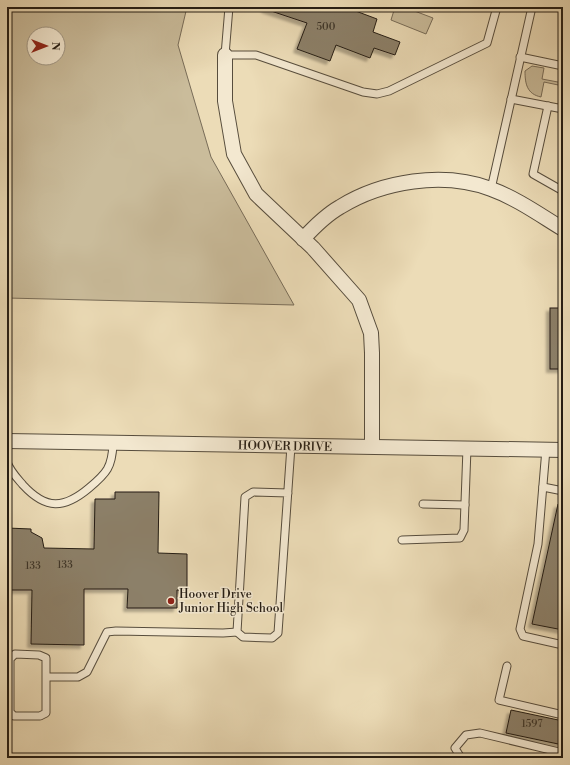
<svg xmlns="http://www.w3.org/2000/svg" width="570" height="765" viewBox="0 0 570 765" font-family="'Libre Bodoni',serif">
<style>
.green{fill:#cabc9b;stroke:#786c58;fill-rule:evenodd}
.building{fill:#8c8069;stroke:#251d14;filter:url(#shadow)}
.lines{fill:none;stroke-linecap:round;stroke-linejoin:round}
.lane-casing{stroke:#574d3d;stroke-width:9}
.street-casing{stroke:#574d3d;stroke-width:16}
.lane{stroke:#f3e8d0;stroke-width:7}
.street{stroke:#f3e8d0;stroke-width:14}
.poi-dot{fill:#8f2418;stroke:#f3e8d0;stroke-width:1.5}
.labels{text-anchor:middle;stroke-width:3;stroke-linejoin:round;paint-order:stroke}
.number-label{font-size:10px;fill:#3f3629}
.street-label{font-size:12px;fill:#251d14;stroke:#f3e8d0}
.poi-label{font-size:12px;fill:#251d14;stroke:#f3e8d0;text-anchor:start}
</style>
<defs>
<filter id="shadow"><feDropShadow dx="-3.5" dy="3.5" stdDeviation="1" flood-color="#0004"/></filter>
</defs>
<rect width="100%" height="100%" fill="#ecdcb7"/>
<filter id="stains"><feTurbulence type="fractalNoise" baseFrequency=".005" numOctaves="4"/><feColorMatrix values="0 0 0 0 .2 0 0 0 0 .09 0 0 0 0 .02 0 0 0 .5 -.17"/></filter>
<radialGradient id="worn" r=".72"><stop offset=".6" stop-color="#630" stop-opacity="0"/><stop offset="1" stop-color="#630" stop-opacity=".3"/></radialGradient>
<g class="green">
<path d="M 7,7 L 187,7 L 178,45 L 211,157 L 294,305 L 7,298 ZM 34,34 L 58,34 L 58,58 L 34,58 Z"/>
<polygon points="395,7 404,7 433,18 426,34 391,20"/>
<path d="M 532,66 L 544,68 L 542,79 L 563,83 L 563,86 L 544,82 L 541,97 C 527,94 525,84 525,71 Z"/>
</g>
<g class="building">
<polygon points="265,7 345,7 377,19 373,32 400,42 395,55 374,48 370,58 336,45 330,61 297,49 307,23 265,9"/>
<rect x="550" y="308" width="13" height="61"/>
<polygon points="115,492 159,492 158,553 187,554 187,590 177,590 177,608 127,608 128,589 84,589 84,645 31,644 32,590 7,590 7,528 31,529 31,532 42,538 44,548 94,549 95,499 115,499"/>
<polygon points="558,504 563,505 563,630 532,624"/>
<polygon points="511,710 563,721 563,745 506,733"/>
</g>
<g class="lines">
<g class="lane-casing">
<g id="lane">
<polyline points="229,7 225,55 256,55 363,92 377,94 389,91 487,43 497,7"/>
<polyline points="520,57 563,66"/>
<polyline points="511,99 563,109"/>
<polyline points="548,106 533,174 563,191"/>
<polyline points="491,189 532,7"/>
<polyline points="546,449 538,544 520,629 523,636 563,645"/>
<path d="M 7,462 C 10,471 17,478 23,485 C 46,510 64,509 89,488 C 107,473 112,467 113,444"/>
<polyline points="543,487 563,491"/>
<polyline points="288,493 253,492 245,497 237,632 243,637 272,638 278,633 291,446"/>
<polyline points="423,504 465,505"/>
<polyline points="402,540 460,538 464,530 467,448"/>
<polyline points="507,666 499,700 563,715"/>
<polyline points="46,677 46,658 39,655 15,654 10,659 10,712 14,716 40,716 46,713 46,677 78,677 87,672 107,632 116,631 223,633 237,632"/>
<polyline points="461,758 455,748 466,735 480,733 563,753"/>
</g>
</g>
<g class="street-casing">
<g id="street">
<polyline points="225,55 225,101 234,154 256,194 313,248 359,300 371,333 372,353 372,446"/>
<path d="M 303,239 C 314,227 326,215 340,207 C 382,181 443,171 491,189 C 516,198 540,215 563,229"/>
<polyline points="7,441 563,450"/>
</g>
</g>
<use href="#lane" class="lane"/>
<use href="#street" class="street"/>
</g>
<circle class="poi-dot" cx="171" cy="601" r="4"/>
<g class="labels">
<g class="number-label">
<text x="326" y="30">500</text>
<text x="65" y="568">133</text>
<text x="33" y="569">133</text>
<text x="532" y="727">1597</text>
</g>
<g class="street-label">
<text transform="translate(285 446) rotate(1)" y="4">HOOVER DRIVE</text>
</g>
<g class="poi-label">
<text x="179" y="598">Hoover Drive<tspan x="179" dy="14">Junior High School</tspan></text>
</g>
</g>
<rect width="570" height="765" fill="none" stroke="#ecdcb7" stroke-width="24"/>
<rect x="8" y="8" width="554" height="749" fill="none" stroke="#251d14" stroke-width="2"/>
<rect x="12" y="12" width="546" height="741" fill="none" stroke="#251d14"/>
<g transform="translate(46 46) rotate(90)"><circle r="19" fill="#f3e8d0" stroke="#a19785"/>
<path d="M0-3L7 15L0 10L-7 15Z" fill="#8f2418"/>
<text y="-6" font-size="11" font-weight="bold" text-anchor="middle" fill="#251d14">N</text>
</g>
<rect width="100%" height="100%" filter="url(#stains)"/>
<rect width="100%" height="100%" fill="url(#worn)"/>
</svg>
